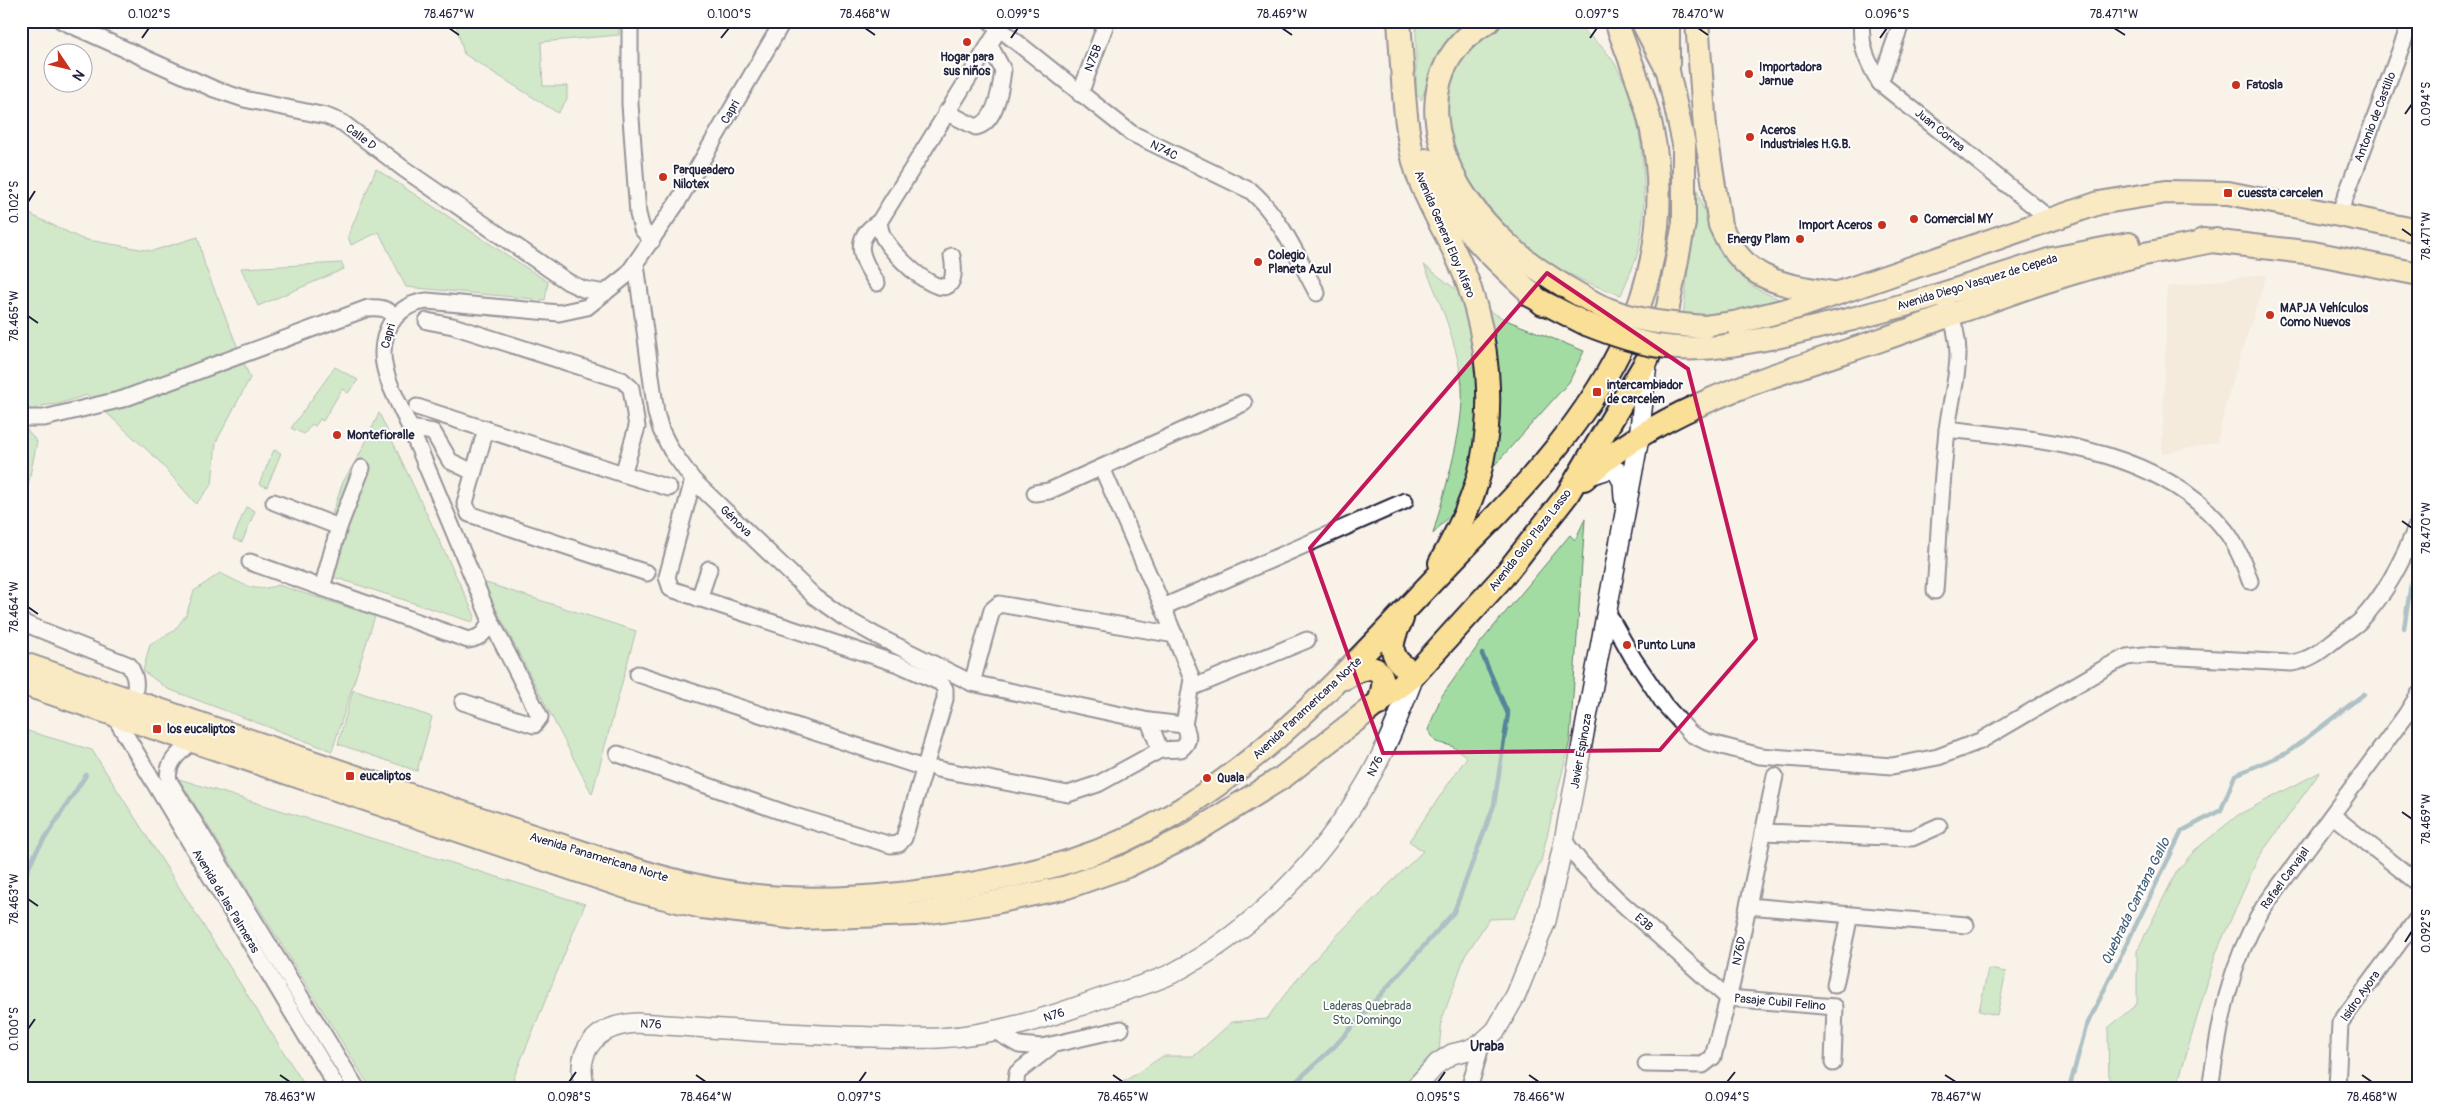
<svg xmlns="http://www.w3.org/2000/svg" width="2440" height="1110" viewBox="0 0 2440 1110" font-family="Pangolin,sans-serif">
<style>
.built{fill:#efe2ce}
.green{fill:#a3dca2;stroke:#627f6e}
.lines{fill:none;stroke-linecap:round;stroke-linejoin:round}
.stream{stroke:#568599;stroke-width:4.5}
.minor-casing{stroke:#22223b;stroke-width:19}
.tertiary-casing{stroke:#22223b;stroke-width:22}
.primary-casing{stroke:#22223b;stroke-width:26}
.minor{stroke:#fff;stroke-width:15}
.tertiary{stroke:#fff;stroke-width:19}
.primary{stroke:#fadf96;stroke-width:22}
.primary-bridge-casing{stroke:#22223b;stroke-width:26;stroke-linecap:butt}
.primary-bridge{stroke:#fadf96;stroke-width:22}
.marked{fill:none;stroke:#c2185b;stroke-width:4;stroke-linejoin:round}
.ticks{fill:none;stroke:#22223b;stroke-width:2}
.poi-dot{fill:#c8321e;stroke:#fff;stroke-width:2}
.labels{text-anchor:middle;stroke-width:4;stroke-linejoin:round;paint-order:stroke}
.poi-label{font-size:12px;font-weight:bold;fill:#22223b;stroke:#fff;text-anchor:start}
.street-label{font-size:12px;fill:#22223b;stroke:#fff}
.park-label{font-size:12px;fill:#495a5a;stroke:#fff}
.water-label{font-size:14px;font-style:italic;fill:#405c72;stroke:#fff}
.neighbourhood-label{font-size:14px;font-weight:bold;fill:#22223b;stroke:#fff}
.neatline{fill:none;stroke:#22223b;stroke-width:2}
.ticks-label{font-size:12px;text-anchor:middle;fill:#22223b}
</style>
<rect width="100%" height="100%" fill="#f8f2e9"/>
<filter id="ink" filterUnits="userSpaceOnUse"><feTurbulence type="fractalNoise" baseFrequency=".02" numOctaves="2"/><feDisplacementMap in="SourceGraphic" scale="10" xChannelSelector="R" yChannelSelector="G"/><feConvolveMatrix kernelMatrix="1 2 1 2 8 2 1 2 1" color-interpolation-filters="sRGB"/></filter>
<g filter="url(#ink)">
<polygon class="built" points="2267,274 2230,388 2217,442 2162,454 2167,287"/>
<g class="green">
<polygon points="455,21 619,21 619,35 541,42 543,86 567,86 567,99 558,113 464,54"/>
<polygon points="1416,21 1465,21 1441,49 1421,100 1416,94"/>
<path d="M 1512,21 C 1533,21 1557,18 1577,26 C 1582,29 1587,34 1592,38 C 1643,77 1650,181 1640,241 C 1638,259 1628,277 1621,295 C 1597,287 1574,278 1552,264 C 1508,236 1445,165 1443,111 C 1442,101 1450,87 1453,78 C 1455,71 1457,59 1462,53 C 1475,38 1495,30 1512,21 Z"/>
<polygon points="376,169 548,282 545,300 406,287 379,232 351,245 348,236"/>
<path d="M 1696,186 C 1707,223 1721,259 1751,285 C 1759,291 1770,295 1779,299 L 1726,313 L 1683,318 Z"/>
<polygon points="21,210 82,239 152,251 198,237 205,266 250,378 216,442 212,484 196,504 158,460 87,395 58,404 39,406 25,427 37,442 21,519"/>
<polygon points="342,263 344,269 258,306 241,268"/>
<path d="M 1424,265 L 1475,304 L 1511,322 L 1584,351 L 1569,382 L 1433,534 C 1444,492 1468,419 1461,377 C 1455,338 1440,301 1424,265 Z"/>
<polygon points="335,367 358,380 348,393 342,389 323,421 320,419 315,426 312,424 304,434 291,428"/>
<polygon points="379,413 475,616 472,622 321,573 329,523 343,482 362,450"/>
<polygon points="274,450 281,453 267,487 259,484"/>
<polygon points="246,507 255,511 242,542 233,539"/>
<path d="M 1585,519 L 1570,740 L 1541,861 L 1514,918 L 1489,919 L 1465,956 L 1442,1019 L 1439,1050 L 1424,1063 L 1402,1089 L 1113,1089 L 1163,1056 L 1194,1056 L 1232,1022 L 1267,1019 C 1310,956 1369,905 1423,851 L 1409,841 L 1467,757 L 1452,746 L 1436,742 L 1428,730 L 1441,697 L 1480,643 L 1570,535 L 1575,540 Z"/>
<path d="M 220,573 C 242,583 253,594 278,585 L 375,616 L 332,751 L 168,689 L 143,671 L 150,644 L 174,631 L 186,615 L 194,591 Z"/>
<polygon points="483,582 636,631 592,794 496,609"/>
<polygon points="353,690 432,717 417,771 338,744"/>
<polygon points="21,729 92,750 307,1089 21,1089"/>
<polygon points="2320,772 2258,858 2216,953 2176,1089 2106,1089 2109,1086 2108,1028 2137,1004 2137,951 2177,871 2195,850 2238,815"/>
<polygon points="179,779 585,904 509,1089 371,1089"/>
<polygon points="1988,969 2006,972 1997,1015 1979,1011"/>
</g>
<g class="lines">
<g class="stream">
<polyline points="2404,628 2411,584 2419,581"/>
<polyline points="21,884 36,852 86,775"/>
<polyline points="1288,1089 1335,1046 1454,912 1494,805 1508,714 1482,654"/>
<polyline points="2069,1089 2086,1027 2182,831 2221,810 2235,775 2287,753 2364,694"/>
</g>
<g class="minor-casing">
<g id="minor">
<polyline points="62,21 214,89 244,99 326,116 343,123 404,169 568,282 583,289 605,293"/>
<polyline points="630,21 630,104 638,214 642,229 652,241"/>
<path d="M 990,21 L 1131,133 L 1251,191 C 1281,217 1298,258 1317,293"/>
<path d="M 1862,21 C 1859,45 1868,63 1880,83 L 2051,220"/>
<polyline points="1880,83 1902,21"/>
<polyline points="1080,94 1107,21"/>
<path d="M 946,112 L 976,127 C 996,123 1001,87 1003,70 L 989,44"/>
<polyline points="2339,214 2411,21"/>
<path d="M 952,256 C 964,324 898,261 885,240 C 881,235 880,228 879,222 L 999,29"/>
<polyline points="636,264 656,413 661,430 671,450 693,480 815,597 843,617 877,636 972,683 1149,721 1184,725"/>
<path d="M 877,283 C 862,260 850,239 879,222"/>
<polyline points="417,407 623,474 637,427 631,388 622,380 453,326 427,321"/>
<path d="M 21,418 L 44,418 L 123,399 L 368,308 C 380,307 386,308 395,316"/>
<polyline points="410,428 433,432 450,461 473,472"/>
<polyline points="486,429 465,503 469,514 647,573"/>
<path d="M 1947,429 C 2042,440 2160,448 2225,530 C 2237,545 2244,563 2250,581"/>
<polyline points="623,474 669,488"/>
<polyline points="1035,493 1049,491 1244,403"/>
<polyline points="274,502 339,527"/>
<path d="M 250,562 L 468,640 C 481,638 487,632 490,619 C 464,556 438,493 411,430 C 402,408 382,377 383,352 C 384,324 400,304 427,301 L 559,313 L 587,307 L 627,275 L 677,203 L 783,21"/>
<polyline points="322,588 339,527 362,468"/>
<path d="M 1935,591 C 1939,537 1941,484 1947,431 C 1952,384 1969,354 1947,307"/>
<polyline points="699,599 709,569"/>
<polyline points="1163,607 1405,501"/>
<path d="M 1607,612 L 1633,658 L 1664,704 L 1691,734 L 1707,742 L 1760,756 L 1892,766 L 1938,757 L 1980,741 L 2110,665 L 2127,657 L 2144,655 L 2291,663 C 2311,660 2322,650 2337,638 C 2344,633 2352,628 2359,622 C 2387,594 2405,556 2419,520"/>
<path d="M 21,622 L 129,665 C 137,678 137,686 132,701"/>
<polyline points="638,674 924,768"/>
<polyline points="972,683 992,610 999,604 1175,635"/>
<polyline points="1191,688 1307,640"/>
<polyline points="463,702 534,725 540,717 490,619"/>
<polyline points="113,714 338,1089"/>
<polyline points="1149,721 1160,750"/>
<path d="M 193,741 C 180,752 165,763 169,781 L 357,1089"/>
<polyline points="618,754 788,814 891,845 899,844 904,838 945,699 945,689 941,683 898,664 671,589 667,577 693,480"/>
<path d="M 937,769 L 1068,794 L 1098,784 L 1160,750 L 1181,749 C 1190,742 1189,734 1184,725 L 1192,679 L 1163,607 L 1102,468"/>
<polyline points="2332,815 2419,884"/>
<polyline points="1763,832 1912,838 1939,826"/>
<polyline points="1564,841 1582,864 1616,898 1728,998 1835,1007 1833,1063"/>
<polyline points="1748,906 1966,925"/>
<polyline points="1835,985 1850,915"/>
<polyline points="993,1030 1019,1045 1042,1047 1121,1029"/>
<polyline points="1646,1064 1703,1065 1713,1057 1732,983 1775,776"/>
<polyline points="1015,1089 1017,1073 1050,1047"/>
<polyline points="1469,1089 1482,1043"/>
<path d="M 2210,1089 C 2220,1022 2228,967 2263,908 L 2405,716 L 2419,694"/>
<polyline points="2337,1089 2340,1023 2419,916"/>
</g>
</g>
<g class="tertiary-casing">
<g id="tertiary">
<polyline points="1590,475 1609,469 1617,471 1623,482 1624,498"/>
<path d="M 585,1089 C 573,1048 599,1025 637,1023 C 716,1028 794,1035 873,1037 C 895,1037 917,1039 939,1038 C 994,1035 1048,1018 1099,999 C 1124,990 1152,984 1175,972 C 1255,929 1321,861 1367,782 C 1387,748 1401,710 1415,674"/>
<polyline points="1414,1089 1438,1063 1452,1054 1468,1050 1482,1043 1496,1030 1516,995 1546,921 1564,841 1639,438 1647,363"/>
</g>
</g>
<g class="primary-casing">
<g id="primary">
<path d="M 1399,21 C 1403,67 1403,129 1417,172 C 1430,212 1456,246 1469,286 C 1488,341 1494,404 1482,462 C 1475,498 1457,532 1440,563"/>
<path d="M 1489,21 C 1407,68 1432,164 1486,223 C 1518,259 1556,283 1598,305"/>
<path d="M 1697,21 L 1705,128 L 1720,225 C 1744,281 1778,284 1833,293"/>
<polyline points="1668,68 1668,21"/>
<path d="M 1426,160 C 1448,220 1498,263 1543,304"/>
<polyline points="2203,240 2313,253 2419,274"/>
<polyline points="1531,296 1586,324"/>
<polyline points="1705,327 1734,323 1798,307 2099,203 2166,192 2228,193 2419,231"/>
<polyline points="1731,345 1776,337 1852,319 1927,299 2052,259 2129,244"/>
<path d="M 1584,479 C 1661,404 1784,373 1883,339 C 1965,311 2046,277 2131,257 C 2159,250 2188,247 2216,240"/>
<path d="M 1402,619 C 1388,646 1388,659 1415,674"/>
<path d="M 21,663 C 153,708 285,754 418,798 C 470,815 522,833 575,850 C 634,870 694,889 756,896 C 826,903 896,896 965,885 C 1042,872 1104,856 1172,815 C 1293,742 1381,632 1479,533 C 1590,422 1687,291 1651,126 C 1643,89 1628,56 1616,21"/>
<path d="M 1345,678 C 1356,671 1379,659 1383,681 C 1384,688 1380,698 1379,704"/>
<polyline points="21,683 641,892 702,907 798,918 916,914 991,903 1067,887 1127,866 1188,836 1283,777 1415,674 1503,577 1567,495 1647,360 1668,307 1684,223 1684,144 1668,71 1642,21"/>
</g>
</g>
<use href="#minor" class="minor"/>
<use href="#tertiary" class="tertiary"/>
<use href="#primary" class="primary"/>
<g class="primary-bridge-casing">
<g id="primary-bridge">
<path d="M 1598,305 C 1631,321 1668,324 1705,327"/>
<path d="M 1586,324 C 1639,345 1674,354 1731,345"/>
</g>
</g>
<use href="#primary-bridge" class="primary-bridge"/>
</g>
</g>
<path d="M0 0H2440V1110H0ZM 1547,273 L 1688,369 L 1756,639 L 1660,750 L 1383,753 L 1310,548 Z" fill="#f8f2e9" fill-opacity=".55" fill-rule="evenodd"/>
<path class="marked" d="M 1547,273 L 1688,369 L 1756,639 L 1660,750 L 1383,753 L 1310,548 Z"/>
<path class="ticks" d="M 449,28 L 459,35M 865,28 L 875,35M 1282,28 L 1292,35M 1698,28 L 1708,35M 2114,28 L 2125,35M 142,38 L 149,28M 721,38 L 729,28M 1011,38 L 1018,28M 1590,38 L 1597,28M 1880,38 L 1887,28M 2405,114 L 2412,104M 28,202 L 35,191M 2402,229 L 2412,236M 28,316 L 38,323M 2402,521 L 2412,528M 28,607 L 38,614M 2402,812 L 2412,819M 28,899 L 38,906M 2405,942 L 2412,931M 28,1029 L 35,1019M 280,1075 L 290,1082M 696,1075 L 706,1082M 1113,1075 L 1123,1082M 1529,1075 L 1539,1082M 1945,1075 L 1956,1082M 2362,1075 L 2372,1082M 569,1082 L 576,1072M 859,1082 L 866,1072M 1438,1082 L 1445,1072M 1727,1082 L 1735,1072"/>
<g class="poi-dot">
<circle cx="967" cy="42" r="5"/>
<circle cx="1749" cy="74" r="5"/>
<circle cx="2236" cy="85" r="5"/>
<circle cx="1750" cy="137" r="5"/>
<circle cx="663" cy="177" r="5"/>
<rect x="2223" y="188" width="10" height="10" rx="2.5"/>
<circle cx="1914" cy="219" r="5"/>
<circle cx="1882" cy="225" r="5"/>
<circle cx="1800" cy="239" r="5"/>
<circle cx="1258" cy="262" r="5"/>
<circle cx="2270" cy="315" r="5"/>
<rect x="1592" y="387" width="10" height="10" rx="2.5"/>
<circle cx="337" cy="435" r="5"/>
<circle cx="1627" cy="645" r="5"/>
<rect x="152" y="724" width="10" height="10" rx="2.5"/>
<rect x="345" y="771" width="10" height="10" rx="2.5"/>
<circle cx="1207" cy="778" r="5"/>
</g>
<g class="labels">
<g class="poi-label">
<text x="967" y="61" text-anchor="middle">Hogar para<tspan x="967" dy="14">sus niños</tspan></text>
<text x="1759" y="71">Importadora<tspan x="1759" dy="14">Jarnue</tspan></text>
<text x="2246" y="89">Fatosla</text>
<text x="1760" y="134">Aceros<tspan x="1760" dy="14">Industriales H.G.B.</tspan></text>
<text x="673" y="174">Parqueadero<tspan x="673" dy="14">Nilotex</tspan></text>
<text x="2238" y="197">cuessta carcelen</text>
<text x="1924" y="223">Comercial MY</text>
<text x="1872" y="229" text-anchor="end">Import Aceros</text>
<text x="1790" y="243" text-anchor="end">Energy Plam</text>
<text x="1268" y="259">Colegio<tspan x="1268" dy="14">Planeta Azul</tspan></text>
<text x="2280" y="312">MAPJA Vehículos<tspan x="2280" dy="14">Como Nuevos</tspan></text>
<text x="1607" y="389">intercambiador<tspan x="1607" dy="14">de carcelen</tspan></text>
<text x="347" y="439">Montefioralle</text>
<text x="1637" y="649">Punto Luna</text>
<text x="167" y="733">los eucaliptos</text>
<text x="360" y="780">eucaliptos</text>
<text x="1217" y="782">Quala</text>
</g>
<g class="street-label">
<text transform="translate(1093 58) rotate(-69)" y="4">N75B</text>
<text transform="translate(730 112) rotate(-60)" y="4">Capri</text>
<text transform="translate(2375 117) rotate(-69)" y="4">Antonio de Castillo</text>
<text transform="translate(1940 130) rotate(39)" y="4">Juan Correa</text>
<text transform="translate(361 137) rotate(37)" y="4">Calle D</text>
<text transform="translate(1164 150) rotate(27)" y="4">N74C</text>
<text transform="translate(1445 234) rotate(67)" y="4">Avenida General Eloy Alfaro</text>
<text transform="translate(1977 282) rotate(-17)" y="4">Avenida Diego Vasquez de Cepeda</text>
<text transform="translate(388 336) rotate(-74)" y="4">Capri</text>
<text transform="translate(736 521) rotate(44)" y="4">Génova</text>
<text transform="translate(1530 540) rotate(-52)" y="4">Avenida Galo Plaza Lasso</text>
<text transform="translate(1307 708) rotate(-43)" y="4">Avenida Panamericana Norte</text>
<text transform="translate(1581 751) rotate(-80)" y="4">Javier Espinoza</text>
<text transform="translate(1375 766) rotate(-64)" y="4">N76</text>
<text transform="translate(599 857) rotate(17)" y="4">Avenida Panamericana Norte</text>
<text transform="translate(2285 878) rotate(-54)" y="4">Rafael Carvajal</text>
<text transform="translate(226 901) rotate(59)" y="4">Avenida de las Palmeras</text>
<text transform="translate(1644 922) rotate(42)" y="4">E3B</text>
<text transform="translate(1739 951) rotate(-78)" y="4">N76D</text>
<text transform="translate(2360 996) rotate(-55)" y="4">Isidro Ayora</text>
<text transform="translate(1780 1002) rotate(5)" y="4">Pasaje Cubil Felino</text>
<text transform="translate(1054 1015) rotate(-18)" y="4">N76</text>
<text transform="translate(651 1024) rotate(3)" y="4">N76</text>
</g>
<g class="park-label">
<text x="1367" y="1010">Laderas Quebrada<tspan x="1367" dy="14">Sto. Domingo</tspan></text>
</g>
<g class="water-label">
<text transform="translate(2135 901) rotate(-64)" y="5">Quebrada Cantana Gallo</text>
</g>
<g class="neighbourhood-label">
<text x="1487" y="1051">Uraba</text>
</g>
</g>
<rect width="2440" height="1110" fill="none" stroke="#fff" stroke-width="55"/>
<g transform="translate(68 68) rotate(125)"><circle r="24" fill="#ffffff" stroke="#a7a7b1"/>
<path d="M0-4L9 19L0 12L-9 19Z" fill="#c8321e"/>
<text y="-8" font-size="14" font-weight="bold" text-anchor="middle" fill="#22223b">N</text>
</g>
<rect x="28" y="28" width="2384" height="1054" class="neatline"/>
<g class="ticks-label">
<text x="149" y="18">0.102°S</text>
<text x="449" y="18">78.467°W</text>
<text x="729" y="18">0.100°S</text>
<text x="865" y="18">78.468°W</text>
<text x="1018" y="18">0.099°S</text>
<text x="1282" y="18">78.469°W</text>
<text x="1597" y="18">0.097°S</text>
<text x="1698" y="18">78.470°W</text>
<text x="1887" y="18">0.096°S</text>
<text x="2114" y="18">78.471°W</text>
<text transform="translate(2426 104) rotate(-90)" y="4">0.094°S</text>
<text transform="translate(14 202) rotate(-90)" y="4">0.102°S</text>
<text transform="translate(2426 236) rotate(-90)" y="4">78.471°W</text>
<text transform="translate(14 316) rotate(-90)" y="4">78.465°W</text>
<text transform="translate(2426 528) rotate(-90)" y="4">78.470°W</text>
<text transform="translate(14 607) rotate(-90)" y="4">78.464°W</text>
<text transform="translate(2426 819) rotate(-90)" y="4">78.469°W</text>
<text transform="translate(14 899) rotate(-90)" y="4">78.463°W</text>
<text transform="translate(2426 931) rotate(-90)" y="4">0.092°S</text>
<text transform="translate(14 1029) rotate(-90)" y="4">0.100°S</text>
<text x="290" y="1101">78.463°W</text>
<text x="569" y="1101">0.098°S</text>
<text x="706" y="1101">78.464°W</text>
<text x="859" y="1101">0.097°S</text>
<text x="1123" y="1101">78.465°W</text>
<text x="1438" y="1101">0.095°S</text>
<text x="1539" y="1101">78.466°W</text>
<text x="1727" y="1101">0.094°S</text>
<text x="1956" y="1101">78.467°W</text>
<text x="2372" y="1101">78.468°W</text>
</g>
</svg>
